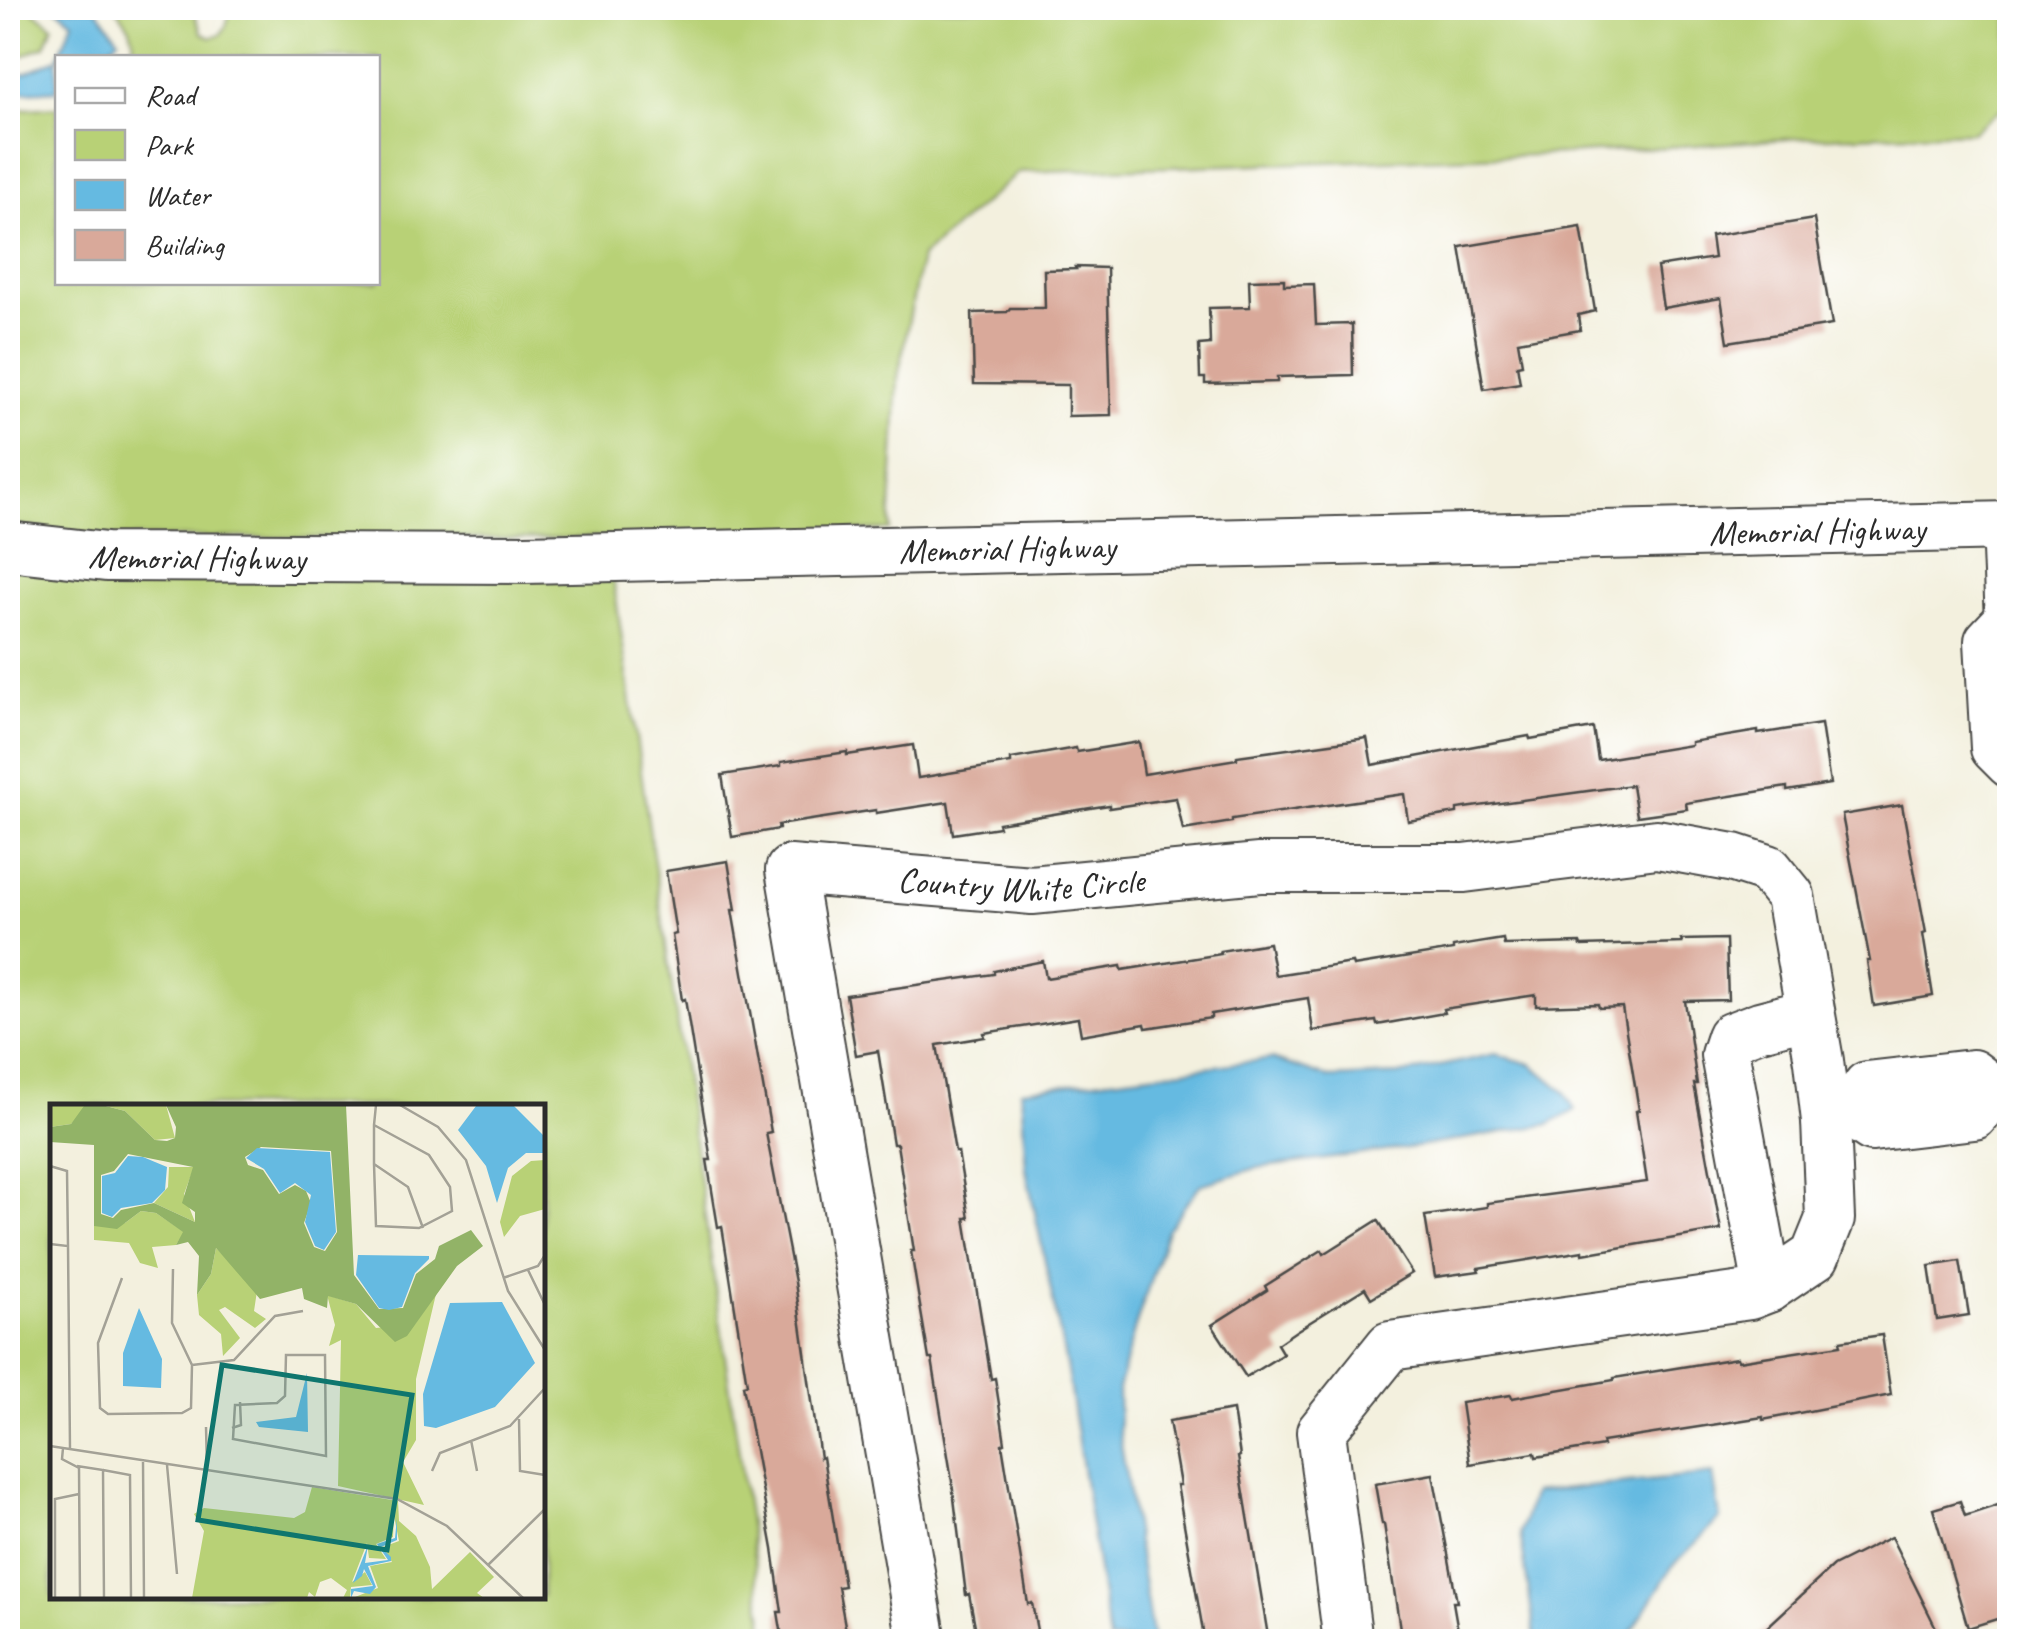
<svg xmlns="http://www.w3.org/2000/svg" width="2017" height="1649" viewBox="0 0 2017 1649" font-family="Caveat,sans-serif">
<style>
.green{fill:#b8d176;stroke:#727e50;stroke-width:2.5;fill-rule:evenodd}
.water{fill:#65bae1;stroke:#487286;stroke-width:2.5}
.building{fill:#d9a99a}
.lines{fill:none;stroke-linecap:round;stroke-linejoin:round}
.minor-casing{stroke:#494946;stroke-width:52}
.minor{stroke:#fff;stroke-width:48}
.labels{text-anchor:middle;stroke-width:9;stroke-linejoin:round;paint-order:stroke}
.street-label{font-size:35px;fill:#2b2b2b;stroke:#fff}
.inset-road{fill:none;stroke:#a3a196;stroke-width:2.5}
.view{fill:#0f766e;fill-opacity:0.15;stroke:#0f766e;stroke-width:5}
.inset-edge{fill:none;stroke:#2b2b2b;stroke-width:5}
</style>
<rect width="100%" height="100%" fill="#fff"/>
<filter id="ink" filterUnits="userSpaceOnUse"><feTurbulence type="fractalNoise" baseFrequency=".01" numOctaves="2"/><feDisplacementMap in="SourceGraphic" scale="20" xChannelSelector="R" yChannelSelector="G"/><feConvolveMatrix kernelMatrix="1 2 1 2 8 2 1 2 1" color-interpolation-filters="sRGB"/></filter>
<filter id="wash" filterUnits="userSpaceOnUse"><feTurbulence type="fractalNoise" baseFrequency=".0048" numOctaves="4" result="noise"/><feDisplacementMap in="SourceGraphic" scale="40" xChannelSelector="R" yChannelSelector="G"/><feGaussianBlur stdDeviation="2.25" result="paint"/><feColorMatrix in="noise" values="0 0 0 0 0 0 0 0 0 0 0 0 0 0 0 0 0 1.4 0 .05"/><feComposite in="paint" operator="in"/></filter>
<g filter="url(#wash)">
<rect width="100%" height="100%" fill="#f3f0de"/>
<g class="green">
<polygon points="8,8 29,8 53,26 45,46 8,62"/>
<polygon points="116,8 192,8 202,33 212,37 221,34 226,26 231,8 2005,8 2009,12 2009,103 1972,132 1801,138 1566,154 1019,172 921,257 898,377 890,530 539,539 106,537 8,525 8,110 57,107 58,282 378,282 378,58 123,57 134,43 130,28"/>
<path d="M 8,566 L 613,577 L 766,1641 L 8,1641 ZM 52,1106 L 542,1106 L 542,1596 L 52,1596 Z"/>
</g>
<g class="water">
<polygon points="56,8 96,8 119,39 100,57 58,58 73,21"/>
<polygon points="57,59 57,90 8,93 8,80"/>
<polygon points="1495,1054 1531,1064 1565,1092 1575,1110 1550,1124 1416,1147 1256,1168 1200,1185 1167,1230 1135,1327 1118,1389 1119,1432 1153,1641 1109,1641 1066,1364 1026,1169 1021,1090 1272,1059 1330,1078 1399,1075"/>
<polygon points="1713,1474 1720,1518 1672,1567 1626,1641 1536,1641 1520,1532 1533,1493"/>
</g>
<g id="blocks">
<g class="building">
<polygon points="1814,219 1832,325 1728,342 1721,298 1663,308 1657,267 1714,258 1711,236"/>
<polygon points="1581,227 1595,311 1578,315 1580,330 1518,341 1522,364 1517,365 1520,383 1484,389 1460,247"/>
<polygon points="1075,267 1107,268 1111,415 1068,416 1068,385 974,384 972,313 1007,312 1010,308 1045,308 1044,270 1076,269"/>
<polygon points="1284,279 1284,285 1314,284 1316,325 1352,324 1353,375 1277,377 1277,382 1205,384 1205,378 1200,378 1199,345 1210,344 1209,308 1250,307 1249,280"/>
<polygon points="1821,724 1830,784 1787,791 1787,787 1686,803 1687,809 1637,816 1632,785 1457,809 1457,813 1408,821 1404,794 1232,819 1232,822 1183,830 1176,798 1109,808 1109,805 998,823 999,827 953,834 948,802 876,813 876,810 778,825 779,829 732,837 722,775 781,766 781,762 847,752 847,755 913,745 918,778 1011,763 1011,759 1076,748 1077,752 1139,742 1144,774 1237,759 1237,756 1367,738 1372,765 1529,736 1530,739 1593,728 1598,760 1691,745 1691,742 1758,731 1758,734"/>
<polygon points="1902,805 1926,933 1923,934 1933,996 1874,1006 1867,961 1870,961 1842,815"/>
<polygon points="728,861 736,910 732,910 771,1132 766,1133 795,1282 820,1458 823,1457 844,1586 838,1587 848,1642 783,1642 778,1612 782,1612 773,1549 743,1385 747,1384 722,1226 718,1227 707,1160 711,1160 685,999 682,1000 672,935 676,934 666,871"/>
<polygon points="1503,939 1504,945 1580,943 1581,946 1682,943 1681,940 1726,939 1728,1000 1685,1001 1697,1084 1694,1084 1721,1230 1583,1254 1583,1251 1478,1268 1479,1271 1435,1277 1425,1216 1487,1207 1487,1203 1647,1182 1636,1111 1639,1110 1622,1007 1599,1008 1598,1004 1536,1006 1536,995 1443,1009 1444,1013 1377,1025 1376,1021 1313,1031 1308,998 1211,1014 1211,1018 1146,1028 1145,1024 1081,1035 1078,1018 984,1033 985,1037 937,1045 955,1152 958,1152 969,1218 965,1218 991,1379 995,1378 1005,1443 1002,1444 1028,1604 1032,1603 1039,1642 978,1642 969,1594 966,1595 951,1474 932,1359 929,1359 918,1294 911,1251 914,1251 897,1144 893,1144 878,1051 856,1055 846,995 994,974 994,971 1043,961 1046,978 1121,966 1122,970 1221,954 1220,951 1269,943 1275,975 1352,963 1353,966 1453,950 1453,947"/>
<polygon points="1378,1220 1412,1273 1371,1298 1365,1288 1296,1331 1277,1344 1283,1354 1246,1377 1212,1325 1267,1290 1265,1286 1322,1250 1324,1254"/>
<polygon points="1960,1261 1969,1315 1937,1320 1929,1266"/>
<polygon points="1882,1335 1891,1395 1763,1420 1763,1417 1602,1442 1603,1446 1536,1457 1535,1453 1470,1464 1461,1403 1511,1395 1512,1398 1614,1380 1614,1378 1737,1358 1738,1361 1841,1345 1840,1341"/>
<polygon points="1233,1410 1240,1456 1238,1457 1269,1642 1205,1642 1177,1485 1180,1485 1169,1421"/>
<polygon points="1433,1474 1457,1602 1453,1602 1460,1642 1402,1642 1384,1524 1382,1524 1375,1484"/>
<polygon points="1960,1501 1965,1516 2010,1501 2010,1615 1968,1628 1933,1509"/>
<polygon points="1891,1537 1943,1642 1751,1642 1833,1566"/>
</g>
</g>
</g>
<g filter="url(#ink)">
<use href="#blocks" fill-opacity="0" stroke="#494946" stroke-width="2.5"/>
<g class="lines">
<g class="minor-casing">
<g id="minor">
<polyline points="2006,526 2010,622"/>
<path id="s1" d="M 8,546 L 106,557 L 525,559 L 2010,526"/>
<polyline points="2008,621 1989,641 1995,748 2010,763"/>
<polyline points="1851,1113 1872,1127 1974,1115 1993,1090 2008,1087"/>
<polyline points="1826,1121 1851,1113 1867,1086 1972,1074 1993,1090"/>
<polyline points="1768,1288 1725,1055 1731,1037 1760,1026 1810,1013"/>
<path id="s2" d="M 922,1642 L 790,870 L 1032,890 L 1259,868 L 1464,868 L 1657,844 L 1734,858 L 1768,869 L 1790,896 L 1819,1061 L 1826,1121 L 1830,1219 L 1815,1256 L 1768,1288 L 1750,1295 L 1390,1346 L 1321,1432 L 1348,1642"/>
</g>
</g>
<use href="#minor" class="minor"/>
</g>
</g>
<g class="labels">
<g class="street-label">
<text dy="12" stroke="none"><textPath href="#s1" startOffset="1810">Memorial Highway</textPath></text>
<text dy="12" stroke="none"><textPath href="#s1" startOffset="1000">Memorial Highway</textPath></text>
<text dy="12" stroke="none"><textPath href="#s1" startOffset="190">Memorial Highway</textPath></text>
<text dy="12" stroke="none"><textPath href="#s2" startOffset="1015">Country White Circle</textPath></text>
</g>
</g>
<g transform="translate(50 1104)">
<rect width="495" height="495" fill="#f3f0de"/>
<path d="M 0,1 L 40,1 L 21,20 L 0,23 ZM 52,1 L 116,1 L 125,34 L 105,36 L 75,7 ZM 495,56 L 495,105 L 470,112 L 454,133 L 450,118 L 462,72 L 481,57 ZM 119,63 L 144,63 L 134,90 L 145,118 L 104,99 L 118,83 ZM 91,107 L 106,109 L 134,128 L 126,141 L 102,143 L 108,164 L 90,159 L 79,139 L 44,136 L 44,122 L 75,119 ZM 166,144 L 207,187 L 204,207 L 216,215 L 205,224 L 175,203 L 169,206 L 190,234 L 173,252 L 171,230 L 149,211 L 147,191 L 161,170 ZM 386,190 L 366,275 L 366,336 L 353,358 L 374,401 L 288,382 L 291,236 L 279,242 L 285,221 L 277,191 L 306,200 L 326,224 L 365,220 ZM 262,383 L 348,397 L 349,417 L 366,432 L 380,463 L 382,485 L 420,448 L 444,473 L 427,489 L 434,494 L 305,493 L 328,484 L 320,462 L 342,458 L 333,443 L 349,437 L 344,412 L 343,433 L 326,440 L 336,455 L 319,454 L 317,439 L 302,478 L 315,468 L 322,481 L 301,483 L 300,494 L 293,494 L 297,486 L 281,474 L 270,478 L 265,493 L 259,488 L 257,494 L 142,494 L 154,427 L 144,410 L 154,404 L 244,414 L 255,408 Z" fill="#b8d176"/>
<path d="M 52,1 L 75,7 L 105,36 L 117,37 L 125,34 L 126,23 L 116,1 L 296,1 L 304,171 L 329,205 L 353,204 L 366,170 L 385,155 L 389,142 L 421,126 L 433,142 L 407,162 L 357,232 L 345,238 L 306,200 L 278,192 L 277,204 L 254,195 L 252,184 L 210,195 L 166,144 L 161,170 L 147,191 L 149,152 L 138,138 L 126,141 L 133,128 L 106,109 L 91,107 L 67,125 L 44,122 L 44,41 L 0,38 L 0,23 L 21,20 L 34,2 ZM 211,43 L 281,47 L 287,128 L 275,147 L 264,143 L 254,119 L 261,99 L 256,87 L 245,81 L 229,90 L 213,66 L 198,61 L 195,53 ZM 78,50 L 143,63 L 132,99 L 145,108 L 145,118 L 104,99 L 71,106 L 63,114 L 51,110 L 51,71 L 64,67 Z" fill="#92b367" fill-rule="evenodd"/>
<path d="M 426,2 L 464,2 L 495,33 L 495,49 L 476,49 L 458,64 L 447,99 L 436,62 L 408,26 ZM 207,44 L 280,48 L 286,128 L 274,146 L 265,142 L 255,118 L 261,91 L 245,79 L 230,89 L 214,65 L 196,54 ZM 93,53 L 117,63 L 115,86 L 102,99 L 71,104 L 62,113 L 52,109 L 52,72 L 65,69 L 78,52 ZM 308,151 L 379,152 L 379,155 L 365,169 L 352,203 L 339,206 L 329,204 L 306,171 ZM 452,198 L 485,259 L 445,303 L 386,324 L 374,322 L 373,290 L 400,199 ZM 89,204 L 112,255 L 111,284 L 73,282 L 73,249 ZM 257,269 L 258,328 L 209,323 L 206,318 L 246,313 ZM 347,414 L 347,436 L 331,443 L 341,453 L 341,457 L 318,462 L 326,483 L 320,490 L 304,487 L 301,494 L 301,485 L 323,482 L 314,465 L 312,472 L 303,479 L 318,441 L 315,459 L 338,456 L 327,440 L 345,434 Z" fill="#65bae1"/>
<path class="inset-road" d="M 350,1 L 388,23 L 416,56 L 458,187 L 495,246M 324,21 L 379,51 L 400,83 L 402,107 L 369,124 L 326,122 L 324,60 L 324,21 L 326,1M 324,60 L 358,83 L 373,124M 0,62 L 17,67 L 18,142M 0,140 L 18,142 L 20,344M 478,166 L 495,201M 72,174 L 48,239 L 50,304 L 58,310 L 132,309 L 141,304 L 142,261 L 122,219 L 123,165M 453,174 L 488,162 L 495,151M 236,251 L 275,251 L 276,352 L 183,335 L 185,301 L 227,299 L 235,292 ZM 142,261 L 184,256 L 225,212 L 253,207M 469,315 L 470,367 L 495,371M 156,323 L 157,366M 182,324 L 191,321 L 190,298M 421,336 L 427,367M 0,342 L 347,395 L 397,422 L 473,494M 13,344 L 12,355 L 29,364 L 30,494M 93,358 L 94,494M 117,361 L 127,470M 27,362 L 53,366 L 54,494M 53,366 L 80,371 L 81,494M 382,367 L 390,349 L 460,322 L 495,284M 438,461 L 495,405M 5,494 L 5,395 L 29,390"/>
<path class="view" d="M 172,261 L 362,291 L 337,446 L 148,416 Z"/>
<rect width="495" height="495" class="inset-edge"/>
</g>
<rect width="2017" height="1649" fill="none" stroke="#fff" stroke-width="40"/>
<rect x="55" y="55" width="325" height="230" fill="#ffffff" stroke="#aaaaaa" stroke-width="2.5"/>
<rect x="75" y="88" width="50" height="15" fill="#ffffff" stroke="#aaaaaa" stroke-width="2.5"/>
<text x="145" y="105" font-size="30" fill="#2b2b2b">Road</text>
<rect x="75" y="130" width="50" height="30" fill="#b8d176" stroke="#aaaaaa" stroke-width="2.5"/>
<text x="145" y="155" font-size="30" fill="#2b2b2b">Park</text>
<rect x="75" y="180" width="50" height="30" fill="#65bae1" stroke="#aaaaaa" stroke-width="2.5"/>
<text x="145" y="205" font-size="30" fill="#2b2b2b">Water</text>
<rect x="75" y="230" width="50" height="30" fill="#d9a99a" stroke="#aaaaaa" stroke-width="2.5"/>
<text x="145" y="255" font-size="30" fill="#2b2b2b">Building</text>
</svg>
